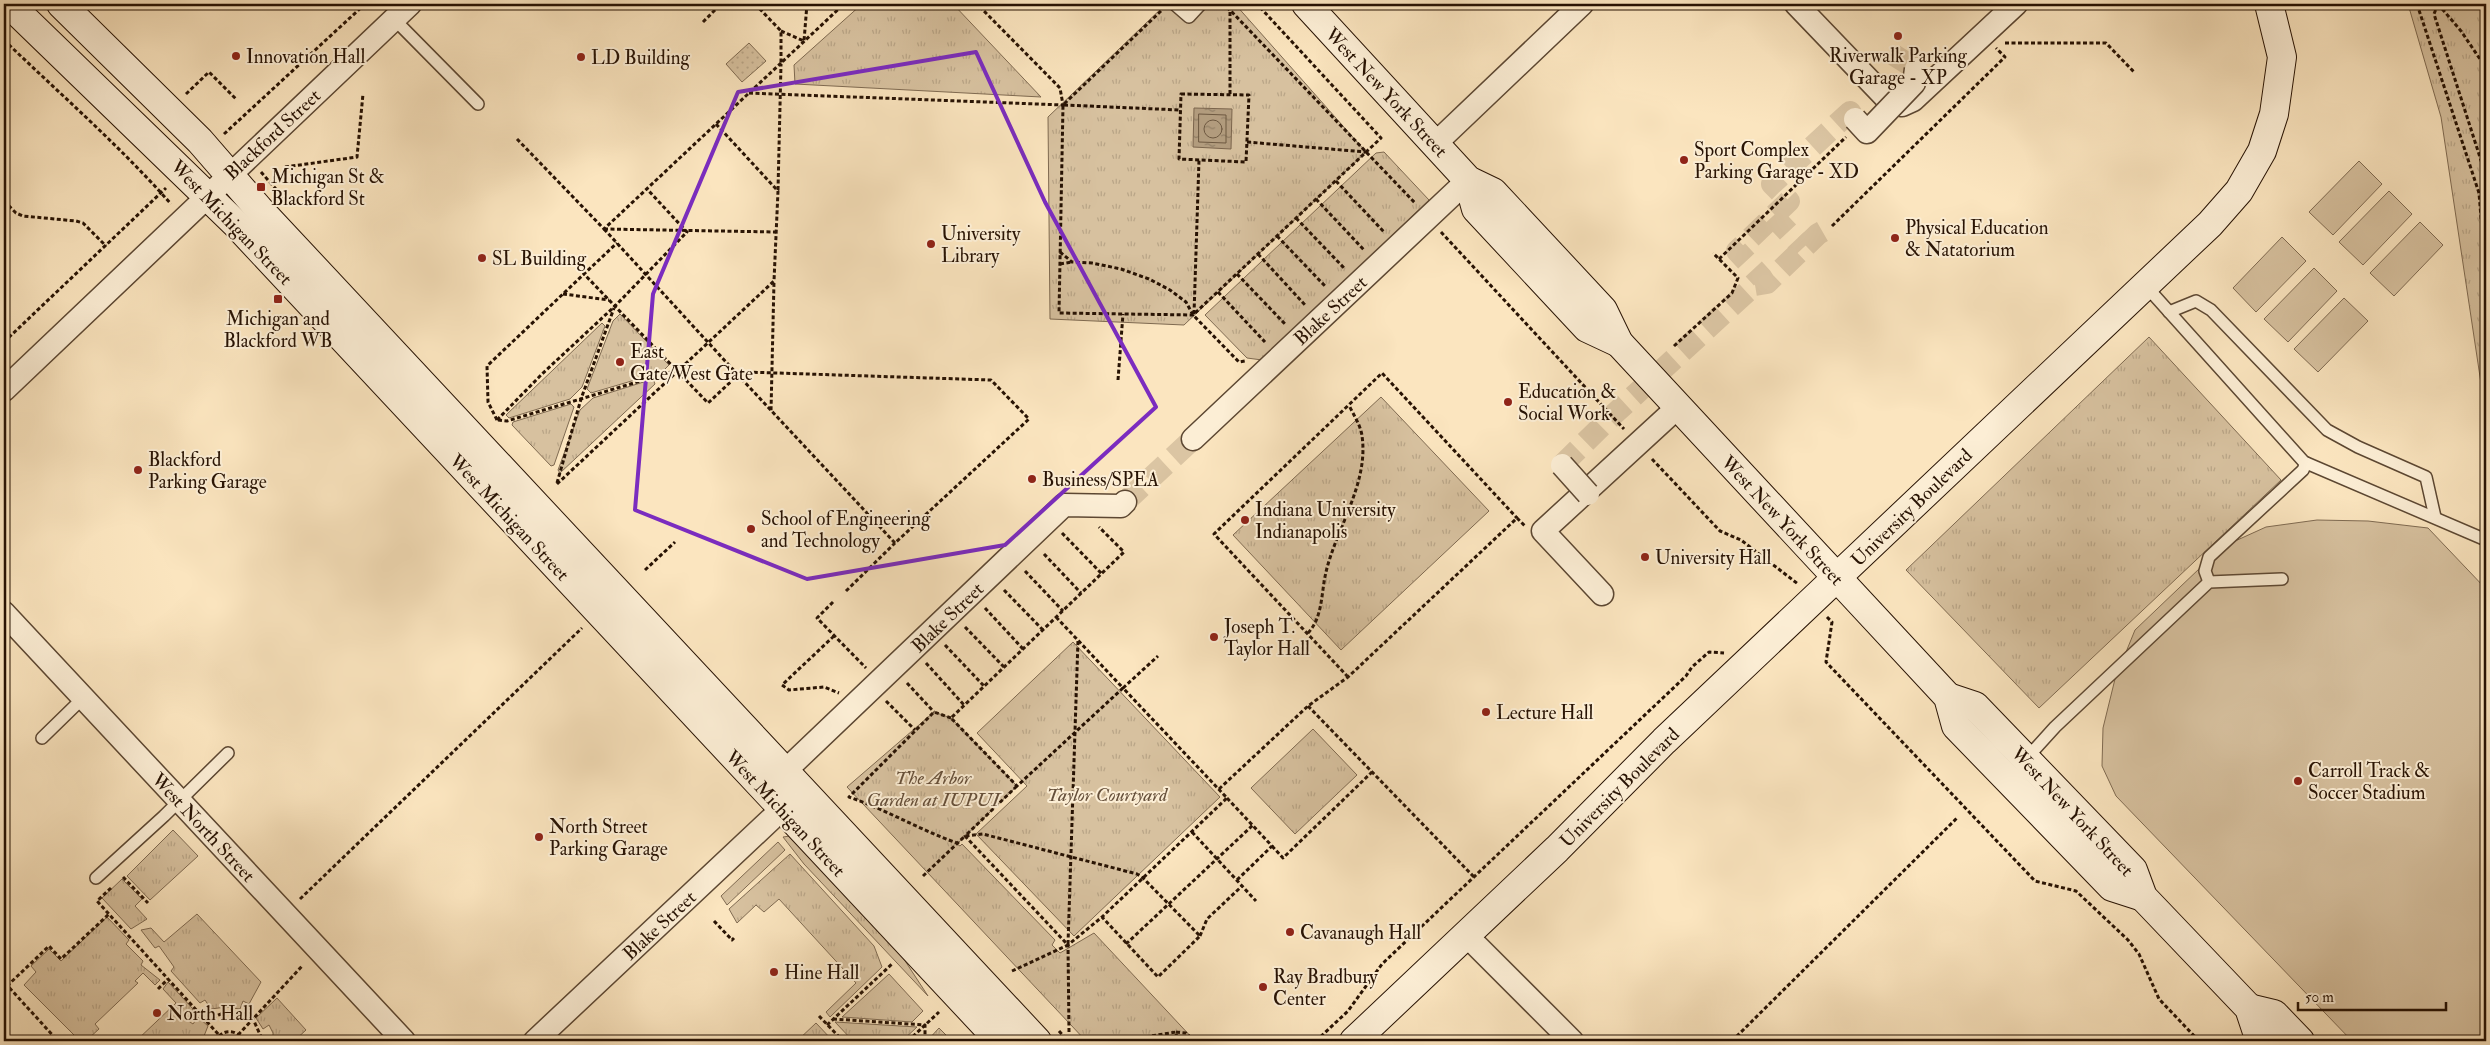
<svg xmlns="http://www.w3.org/2000/svg" width="2490" height="1045" viewBox="0 0 2490 1045" font-family="'IM FELL Double Pica',serif">
<style>
.grass{fill:url(#grass-tufts);stroke:#7f6a51}
.garden{fill:url(#garden-dots);stroke:#7f6a51}
.pitch{fill:#d7c19f;stroke:#7f6a51}
.water{fill:url(#water-ripples);stroke:#7b654d}
.lines{fill:none;stroke-linecap:round;stroke-linejoin:round}
.shore{stroke:#6d5841;stroke-width:1}
.street-tunnel{stroke:#dbc5a3;stroke-width:22;stroke-dasharray:22 11;stroke-linecap:butt}
.lane-casing{stroke:#5c4732;stroke-width:14}
.street-casing{stroke:#5c4732;stroke-width:25}
.secondary-casing{stroke:#271203;stroke-width:30}
.path{stroke:#271203;stroke-width:3;stroke-dasharray:4 2.5;stroke-linecap:butt}
.lane{stroke:#fceed5;stroke-width:11}
.street{stroke:#fceed5;stroke-width:22}
.secondary{stroke:#fceed5;stroke-width:28}
.street-bridge-casing{stroke:#5c4732;stroke-width:25;stroke-linecap:butt}
.street-bridge{stroke:#fceed5;stroke-width:22}
.marked{fill:none;stroke:#7b2cbf;stroke-width:4;stroke-linejoin:round}
.poi-dot{fill:#8f2418;stroke:#fceed5;stroke-width:2}
.labels{text-anchor:middle;stroke-width:4;stroke-linejoin:round;paint-order:stroke}
.poi-label{font-size:19px;fill:#271203;stroke:#fceed5;text-anchor:start}
.street-label{font-size:19px;fill:#271203;stroke:#fceed5}
.park-label{font-size:19px;font-style:italic;fill:#654f3a;stroke:#fceed5}
</style>
<defs>
<pattern id="grass-tufts" width="24" height="20" patternUnits="userSpaceOnUse" patternTransform="scale(1.25)"><rect width="24" height="20" fill="#d7c19f"/><path d="M3 7l-1-3M5 7V3M7 7l1-3M15 17l-1-3M17 17v-4M19 17l1-3" fill="none" stroke="#b9a587"/></pattern>
<pattern id="garden-dots" width="8" height="8" patternUnits="userSpaceOnUse" patternTransform="scale(1.25)"><rect width="8" height="8" fill="#d7c19f"/><path d="M2 2h.1M6 6h.1" fill="none" stroke="#b9a587" stroke-width="1.8" stroke-linecap="round"/></pattern>
<pattern id="water-ripples" width="26" height="14" patternUnits="userSpaceOnUse" patternTransform="scale(1.25)"><rect width="26" height="14" fill="#b39d7f"/><path d="M2 4q2-2 4 0t4 0M15 11q2-2 4 0t4 0" fill="none" stroke="#927f66"/></pattern>
</defs>
<rect width="100%" height="100%" fill="#fbe5bf"/>
<filter id="stains"><feTurbulence type="fractalNoise" baseFrequency=".004" numOctaves="4"/><feColorMatrix values="0 0 0 0 .2 0 0 0 0 .09 0 0 0 0 .02 0 0 0 .5 -.17"/></filter>
<radialGradient id="worn" r=".72"><stop offset=".6" stop-color="#630" stop-opacity="0"/><stop offset="1" stop-color="#630" stop-opacity=".3"/></radialGradient>
<g class="grass">
<polygon points="862,4 953,4 1041,97 795,84 794,65"/>
<polygon points="1166,4 1235,4 1366,152 1184,325 1050,319 1048,117"/>
<polygon points="2408,4 2486,4 2486,399 2482,390 2441,117"/>
<polygon points="1384,152 1429,200 1262,360 1247,358 1205,315 1376,153"/>
<polygon points="620,314 669,365 662,372 591,393 587,389 613,321"/>
<polygon points="602,323 605,326 582,387 570,399 509,418 506,415"/>
<polygon points="2149,337 2281,480 2039,708 1906,570"/>
<polygon points="653,379 655,384 560,473 558,470 580,410 593,398"/>
<polygon points="1381,397 1489,511 1341,650 1233,535"/>
<polygon points="571,404 574,407 554,465 551,466 512,425 513,422"/>
<polygon points="1073,642 1220,797 1074,936 976,834 1027,786 977,733"/>
<polygon points="934,712 951,718 1017,786 957,844 960,846 962,844 1055,940 1052,945 1060,953 1094,933 1195,1041 1086,1041 847,787"/>
<polygon points="1313,729 1357,775 1295,834 1251,788"/>
<polygon points="173,830 198,856 150,900 127,876"/>
<polygon points="790,836 896,947 928,996 804,864 783,837"/>
<polygon points="778,842 785,850 727,905 721,896"/>
<polygon points="790,854 874,946 882,967 830,1017 826,1012 856,983 779,899 764,912 756,905 737,923 729,909"/>
<polygon points="122,879 142,899 135,906 147,919 131,929 102,898"/>
<polygon points="197,914 261,982 249,1004 243,1001 240,1009 226,1007 211,1009 205,1000 200,1003 171,971 174,967 159,946 155,948 141,930 151,928 164,942"/>
<polygon points="107,917 129,940 126,944 143,961 141,965 160,980 155,985 143,973 135,981 138,983 95,1024 99,1029 88,1039 90,1041 80,1041 24,985 36,972 31,966 49,949 61,961"/>
<polygon points="889,974 923,1011 912,1022 842,1017"/>
<polygon points="168,982 193,1009 187,1020 193,1024 198,1017 208,1026 202,1041 136,1041 176,1003 163,989"/>
<polygon points="277,998 306,1030 294,1041 273,1041 273,1033 269,1025 263,1029 256,1018"/>
<polygon points="835,1022 917,1027 902,1041 853,1041"/>
<polygon points="816,1023 833,1041 797,1041"/>
<polygon points="939,1028 952,1041 927,1041"/>
</g>
<polygon class="garden" points="749,43 766,61 742,82 726,64"/>
<g class="pitch">
<polygon points="2359,161 2382,184 2333,235 2309,212"/>
<polygon points="2389,191 2412,214 2363,265 2339,242"/>
<polygon points="2420,222 2443,245 2394,296 2370,273"/>
<polygon points="2282,237 2306,261 2256,312 2233,288"/>
<polygon points="2314,268 2337,291 2288,342 2264,319"/>
<polygon points="2344,298 2368,321 2318,372 2294,349"/>
<polygon points="2317,520 2368,521 2428,528 2486,589 2486,1041 2352,1041 2116,796 2102,766 2103,728 2115,679 2135,630 2222,547 2266,527"/>
</g>
<polygon class="water" points="1194,108 1232,109 1231,149 1193,147"/>
<g class="lines">
<g class="shore">
<polygon points="1199,114 1226,115 1226,143 1199,142"/>
<circle cx="1213" cy="129" r="9"/>
</g>
<g class="street-tunnel">
<polyline points="1894,55 1916,69"/>
<polyline points="1773,216 1803,248"/>
<polyline points="1755,285 1767,283 1818,234 1832,226"/>
<polyline points="1562,465 1612,416 1762,278 1737,251 1789,201 1772,184 1850,112 1855,119"/>
<polyline points="1125,502 1193,439"/>
</g>
<g class="lane-casing">
<g id="lane">
<polyline points="1174,4 1189,17 1201,4"/>
<polyline points="394,19 478,104"/>
<polyline points="2145,285 2304,462 2486,540"/>
<polyline points="2169,312 2196,301 2211,310 2327,430 2358,447 2426,477 2435,517"/>
<polyline points="2209,582 2205,571 2209,557 2303,470 2306,463"/>
<polyline points="42,738 82,699"/>
<polyline points="2026,759 2055,727 2209,582 2282,579"/>
<polyline points="96,878 164,816 228,753"/>
</g>
</g>
<g class="street-casing">
<g id="street">
<polyline points="1796,4 1889,101 1902,105 1913,100 2016,4"/>
<polyline points="1435,144 1582,4"/>
<polyline points="4,390 410,4"/>
<polyline points="1193,439 1468,180"/>
<polyline points="1602,594 1543,531 1678,407"/>
<polyline points="4,613 404,1041"/>
<polyline points="784,772 1064,505 1121,506 1125,502"/>
<polyline points="1466,935 1572,1041"/>
<polyline points="535,1041 782,809"/>
</g>
</g>
<g class="secondary-casing">
<g id="secondary">
<polyline points="9,4 236,224 1000,1041"/>
<polyline points="61,4 200,141 259,209 1037,1041"/>
<polyline points="1306,4 1468,180 1493,192 1603,310 1619,343 1948,697 1956,726 2112,887 2143,897"/>
<polyline points="1468,180 1476,209 1587,328 1619,343"/>
<polyline points="1948,697 1975,706 2133,870 2143,897 2249,1008 2257,1032 2266,1041"/>
<polyline points="2249,1008 2274,1014 2300,1041"/>
<polyline points="1354,1041 1557,849 1664,741 2210,224 2239,191 2262,151 2274,114 2282,57 2269,4"/>
</g>
</g>
<g class="path">
<polyline points="755,4 781,31 781,63 844,4"/>
<polyline points="1221,4 1230,10 1415,203"/>
<polyline points="2417,4 2479,193 2486,278"/>
<polyline points="2438,4 2434,14 2486,176"/>
<polyline points="2438,4 2461,31 2486,68"/>
<polyline points="1161,11 1063,105 1059,313 1193,315 1381,138 1257,4"/>
<polyline points="703,22 721,4"/>
<polyline points="781,31 804,41 807,4"/>
<path d="M 4,40 C 60,94 119,145 171,204"/>
<polyline points="2005,43 2106,43 2134,72"/>
<polyline points="749,93 1063,105 1060,88 977,4"/>
<polyline points="186,94 209,72 237,100"/>
<polygon points="1181,94 1249,95 1246,162 1179,159"/>
<polyline points="1230,94 1230,4"/>
<polyline points="1064,105 1180,110"/>
<polyline points="716,124 778,191 774,281"/>
<polyline points="224,134 365,4"/>
<polyline points="517,139 604,229 781,63"/>
<polyline points="1247,142 1366,152"/>
<polyline points="285,167 357,157 363,94"/>
<polyline points="261,172 290,205"/>
<polyline points="1336,181 1384,232"/>
<polyline points="778,190 781,64"/>
<polyline points="1316,199 1364,250"/>
<polyline points="4,201 16,213 23,216 76,221 83,223 106,246"/>
<polyline points="1296,218 1345,269"/>
<polyline points="1832,226 2005,57 1996,48"/>
<path d="M 604,229 C 649,278 693,326 738,375 L 746,372 L 991,380 L 1029,419 L 895,543 L 738,375 L 708,403 L 584,274 L 617,243"/>
<polyline points="604,229 776,232"/>
<polyline points="1441,232 1624,429"/>
<polyline points="1277,236 1325,286"/>
<polyline points="1060,252 1072,262 1092,263 1121,269 1149,279 1170,290 1186,302 1193,315 1239,362 1245,361"/>
<polyline points="1258,254 1306,306"/>
<polyline points="1719,259 1846,137"/>
<polyline points="1060,264 1072,262"/>
<polyline points="1237,274 1285,324"/>
<polyline points="1218,292 1265,342"/>
<polyline points="563,294 609,300"/>
<polyline points="1194,314 1199,160"/>
<polyline points="4,342 166,188"/>
<polyline points="1674,346 1732,293 1738,278 1713,253"/>
<polyline points="1118,380 1123,314"/>
<polyline points="497,420 542,374 615,306 687,232 647,189"/>
<polyline points="497,420 488,402 487,366 584,274"/>
<polyline points="498,420 507,421 674,371"/>
<polyline points="1652,459 1720,531 1741,540 1798,584"/>
<polyline points="557,483 581,399 614,308"/>
<polyline points="557,484 774,281 771,411"/>
<polyline points="1062,533 1102,574"/>
<polyline points="1044,554 1081,593"/>
<polyline points="645,570 675,542"/>
<polyline points="1025,571 1063,611"/>
<polyline points="1004,590 1043,630"/>
<polyline points="846,591 895,543"/>
<polyline points="833,602 817,618 866,668"/>
<polyline points="985,608 1023,649"/>
<polyline points="1056,617 1123,688 1017,786 951,718 1124,552 1099,527"/>
<polyline points="1827,617 1832,622 1826,662 2035,881 2076,891 2128,940 2139,954 2159,999 2199,1041"/>
<polyline points="965,627 1004,667"/>
<path d="M 1308,633 C 1323,617 1321,593 1326,572 C 1336,529 1369,483 1362,436 C 1361,426 1353,414 1349,405"/>
<polyline points="834,636 782,685 789,690 824,687 839,693"/>
<polyline points="945,645 984,686"/>
<polyline points="926,663 964,705"/>
<polyline points="1348,677 1214,534 1382,373 1517,518"/>
<polyline points="907,683 934,712"/>
<polyline points="886,701 915,730"/>
<polyline points="1308,706 1474,877"/>
<path d="M 951,718 L 934,712 L 849,797 C 887,810 920,830 957,843"/>
<polyline points="1219,789 1308,706 1348,677 1517,518 1525,526"/>
<polyline points="1227,798 1272,846 1237,880"/>
<polyline points="1192,832 1256,901"/>
<polyline points="1272,846 1283,858 1372,772"/>
<polyline points="923,876 965,836 983,834 1137,874 1143,878 1200,936 1158,977 1102,917"/>
<polyline points="123,877 148,903"/>
<polyline points="111,888 97,901 219,1035"/>
<polyline points="300,899 582,628"/>
<polyline points="714,921 732,940 734,938"/>
<polyline points="1200,936 1207,919 1242,886"/>
<polyline points="1068,944 1078,640"/>
<polyline points="1126,944 1253,825"/>
<polyline points="1012,971 1068,945 965,836 1017,786"/>
<polyline points="5,983 58,1041"/>
<polyline points="7,986 49,946 61,959 109,914"/>
<polyline points="158,989 168,979"/>
<polyline points="819,1016 843,1041"/>
<polyline points="833,1019 925,1025 925,1041"/>
<path d="M 207,1022 C 222,1010 237,1009 253,1019 L 303,965"/>
<polyline points="827,1025 893,963"/>
<polyline points="1059,1031 1068,1041"/>
<polyline points="1069,1032 1068,945 1102,917 1227,798 1123,688 1158,656"/>
<polyline points="1176,1032 1186,1033 1194,1041"/>
<polyline points="238,1035 253,1019 263,1041"/>
<path d="M 215,1041 C 222,1029 236,1028 244,1041"/>
<polyline points="908,1041 939,1012"/>
<polyline points="1120,1041 1176,1032 1177,1041"/>
<polyline points="1316,1041 1348,1011 1382,964 1686,676 1692,667 1709,652 1724,653"/>
<polyline points="1732,1041 1957,818"/>
</g>
<use href="#lane" class="lane"/>
<use href="#street" class="street"/>
<use href="#secondary" class="secondary"/>
<g class="street-bridge-casing">
<g id="street-bridge">
<polyline points="1855,119 1867,132 1914,83 1916,69"/>
<polyline points="1562,465 1588,494"/>
</g>
</g>
<use href="#street-bridge" class="street-bridge"/>
</g>
<path class="marked" d="M 976,52 L 1045,202 L 1156,407 L 1005,545 L 807,579 L 635,510 L 653,294 L 738,92 Z"/>
<g class="poi-dot">
<circle cx="1898" cy="36" r="5"/>
<circle cx="236" cy="56" r="5"/>
<circle cx="581" cy="57" r="5"/>
<circle cx="1684" cy="160" r="5"/>
<rect x="256" y="182" width="10" height="10" rx="2.5"/>
<circle cx="1895" cy="238" r="5"/>
<circle cx="931" cy="244" r="5"/>
<circle cx="482" cy="258" r="5"/>
<rect x="273" y="294" width="10" height="10" rx="2.5"/>
<circle cx="620" cy="362" r="5"/>
<circle cx="1508" cy="402" r="5"/>
<circle cx="138" cy="470" r="5"/>
<circle cx="1032" cy="479" r="5"/>
<circle cx="1245" cy="520" r="5"/>
<circle cx="751" cy="529" r="5"/>
<circle cx="1645" cy="557" r="5"/>
<circle cx="1214" cy="637" r="5"/>
<circle cx="1486" cy="712" r="5"/>
<circle cx="2298" cy="781" r="5"/>
<circle cx="539" cy="837" r="5"/>
<circle cx="1290" cy="932" r="5"/>
<circle cx="774" cy="972" r="5"/>
<circle cx="1263" cy="987" r="5"/>
<circle cx="157" cy="1013" r="5"/>
</g>
<g class="labels">
<g class="poi-label">
<text x="1898" y="62" text-anchor="middle">Riverwalk Parking<tspan x="1898" dy="22">Garage - XP</tspan></text>
<text x="246" y="63">Innovation Hall</text>
<text x="591" y="64">LD Building</text>
<text x="1694" y="156">Sport Complex<tspan x="1694" dy="22">Parking Garage - XD</tspan></text>
<text x="271" y="183">Michigan St &amp;<tspan x="271" dy="22">Blackford St</tspan></text>
<text x="1905" y="234">Physical Education<tspan x="1905" dy="22">&amp; Natatorium</tspan></text>
<text x="941" y="240">University<tspan x="941" dy="22">Library</tspan></text>
<text x="492" y="265">SL Building</text>
<text x="278" y="325" text-anchor="middle">Michigan and<tspan x="278" dy="22">Blackford WB</tspan></text>
<text x="630" y="358">East<tspan x="630" dy="22">Gate/West Gate</tspan></text>
<text x="1518" y="398">Education &amp;<tspan x="1518" dy="22">Social Work</tspan></text>
<text x="148" y="466">Blackford<tspan x="148" dy="22">Parking Garage</tspan></text>
<text x="1042" y="486">Business/SPEA</text>
<text x="1255" y="516">Indiana University<tspan x="1255" dy="22">Indianapolis</tspan></text>
<text x="761" y="525">School of Engineering<tspan x="761" dy="22">and Technology</tspan></text>
<text x="1655" y="564">University Hall</text>
<text x="1224" y="633">Joseph T.<tspan x="1224" dy="22">Taylor Hall</tspan></text>
<text x="1496" y="719">Lecture Hall</text>
<text x="2308" y="777">Carroll Track &amp;<tspan x="2308" dy="22">Soccer Stadium</tspan></text>
<text x="549" y="833">North Street<tspan x="549" dy="22">Parking Garage</tspan></text>
<text x="1300" y="939">Cavanaugh Hall</text>
<text x="784" y="979">Hine Hall</text>
<text x="1273" y="983">Ray Bradbury<tspan x="1273" dy="22">Center</tspan></text>
<text x="167" y="1020">North Hall</text>
</g>
<g class="street-label">
<text transform="translate(1387 92) rotate(47)" y="7">West New York Street</text>
<text transform="translate(272 134) rotate(-43)" y="7">Blackford Street</text>
<text transform="translate(232 222) rotate(46)" y="7">West Michigan Street</text>
<text transform="translate(1330 310) rotate(-43)" y="7">Blake Street</text>
<text transform="translate(1911 507) rotate(-44)" y="7">University Boulevard</text>
<text transform="translate(510 517) rotate(47)" y="7">West Michigan Street</text>
<text transform="translate(1783 520) rotate(47)" y="7">West New York Street</text>
<text transform="translate(947 617) rotate(-44)" y="7">Blake Street</text>
<text transform="translate(1619 787) rotate(-45)" y="7">University Boulevard</text>
<text transform="translate(2073 811) rotate(47)" y="7">West New York Street</text>
<text transform="translate(786 813) rotate(47)" y="7">West Michigan Street</text>
<text transform="translate(204 827) rotate(47)" y="7">West North Street</text>
<text transform="translate(659 925) rotate(-43)" y="7">Blake Street</text>
</g>
<g class="park-label">
<text x="933" y="784">The Arbor<tspan x="933" dy="22">Garden at IUPUI</tspan></text>
<text x="1107" y="801">Taylor Courtyard</text>
</g>
</g>
<rect width="2490" height="1045" fill="none" stroke="#fbe5bf" stroke-width="20"/>
<rect x="5" y="5" width="2480" height="1035" fill="none" stroke="#271203" stroke-width="2.5"/>
<rect x="10" y="10" width="2470" height="1025" fill="none" stroke="#271203"/>
<path d="M2298 1002v8h148v-8" fill="none" stroke="#271203" stroke-width="2.5"/>
<text x="2305" y="1002" font-size="15" fill="#271203" stroke="#fceed5" stroke-width="4" paint-order="stroke">50 m</text>
<rect width="100%" height="100%" filter="url(#stains)"/>
<rect width="100%" height="100%" fill="url(#worn)"/>
</svg>
